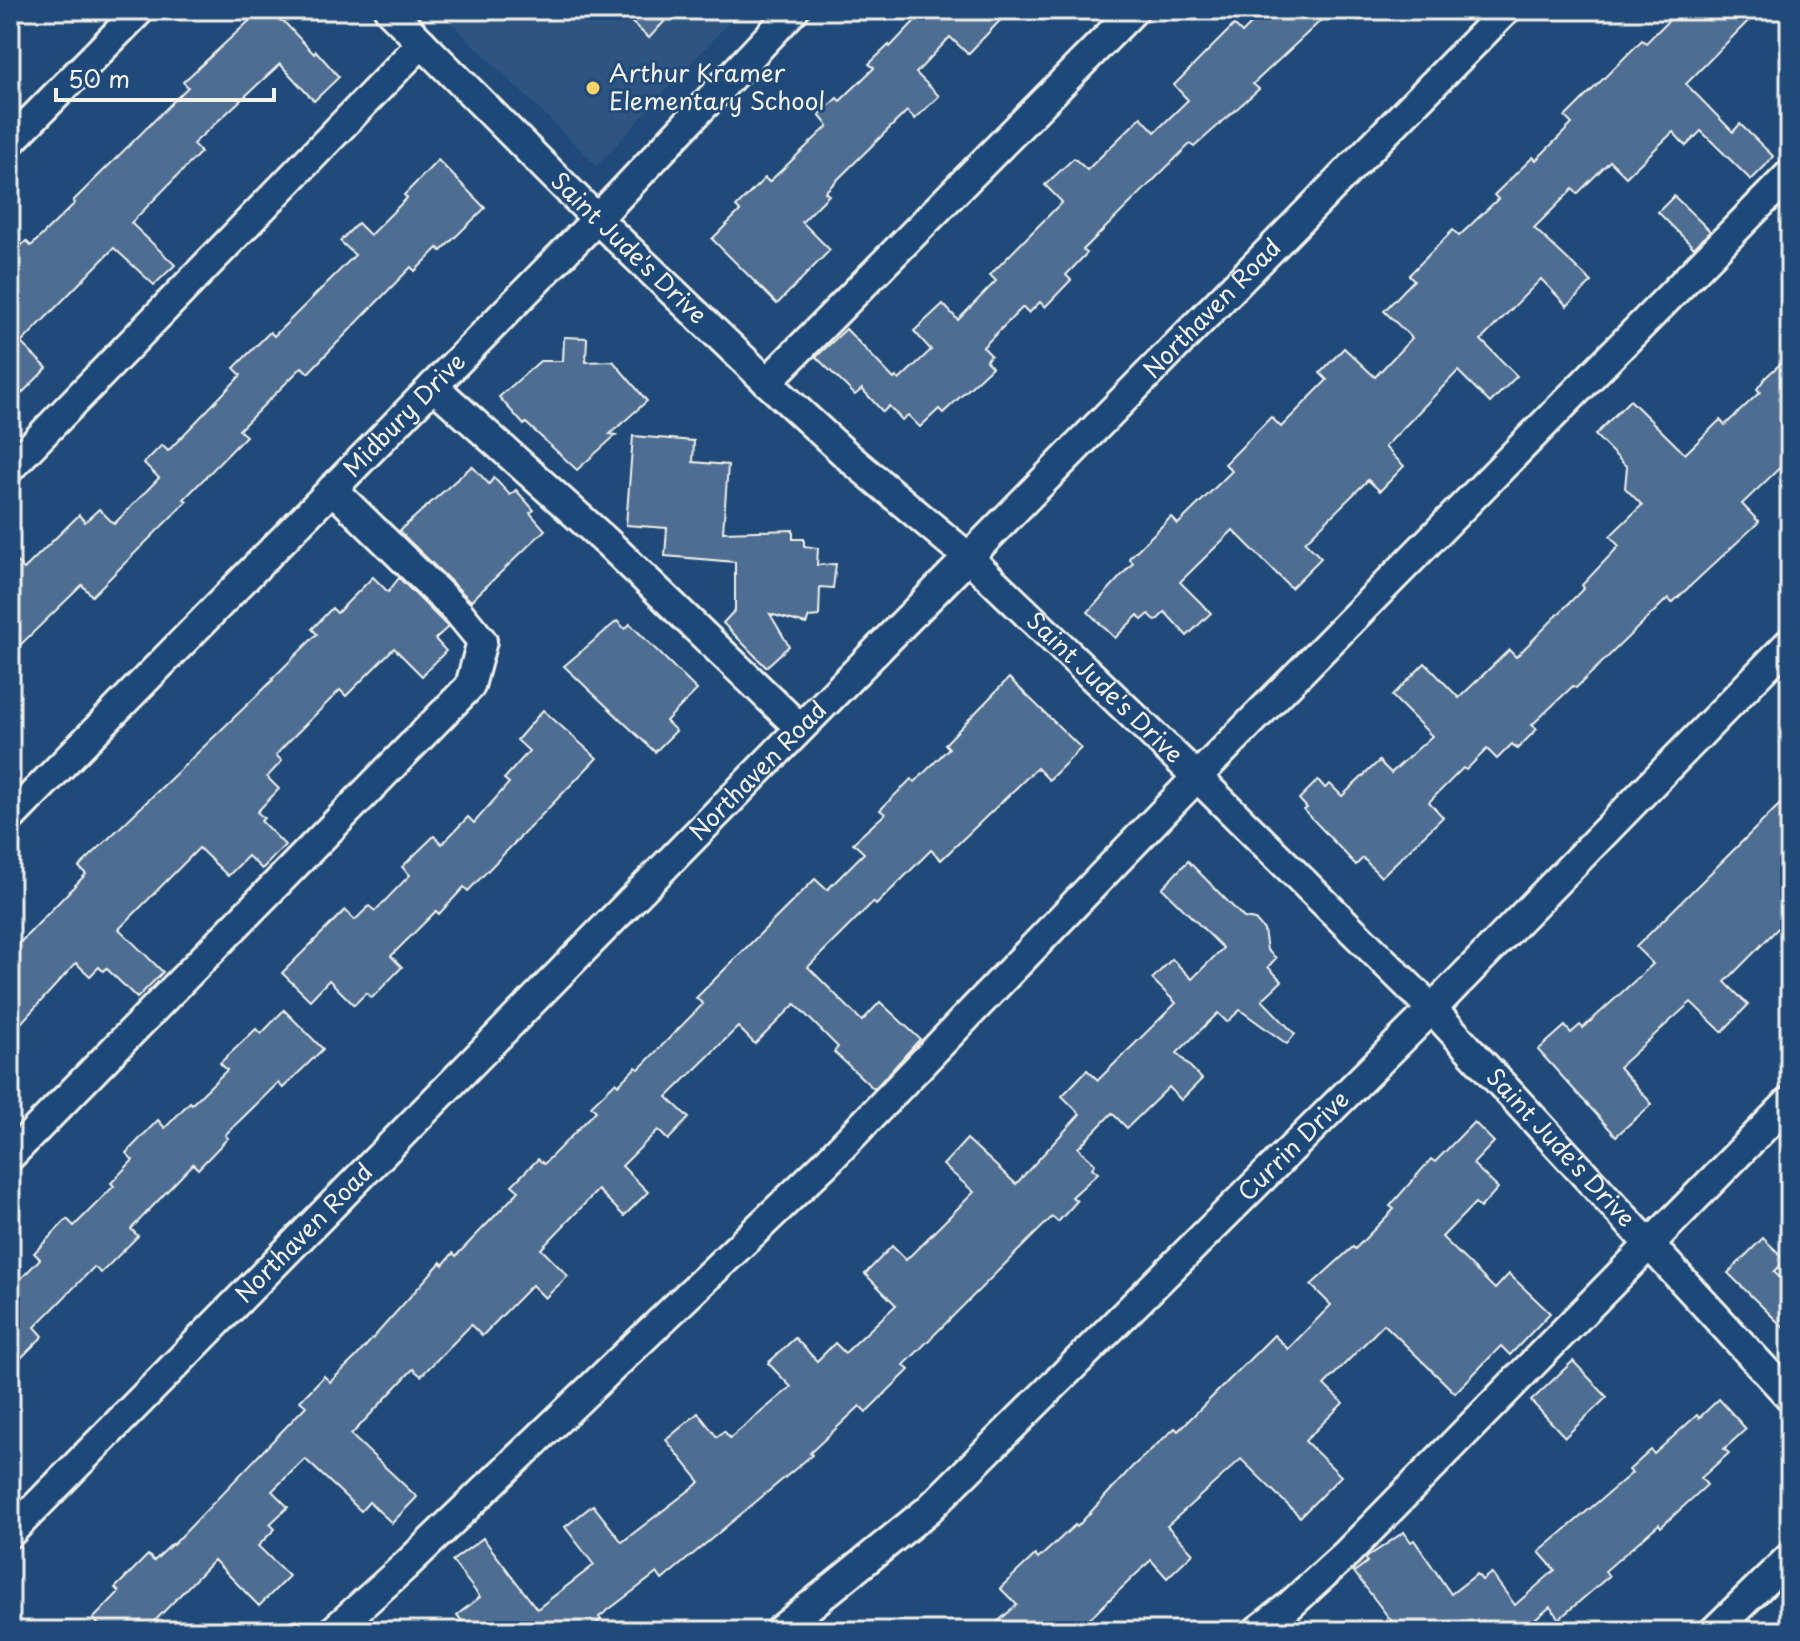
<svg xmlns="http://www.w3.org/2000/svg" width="1800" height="1641" viewBox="0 0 1800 1641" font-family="'Playpen Sans',sans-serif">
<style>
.built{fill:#2d5581}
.building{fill:#4d6e92;stroke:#f4f1e8;stroke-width:2}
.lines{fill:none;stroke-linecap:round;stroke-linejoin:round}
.minor-casing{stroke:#f4f1e8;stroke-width:34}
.minor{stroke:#1f4a7a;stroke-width:28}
.poi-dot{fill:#ffd166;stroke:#1f4a7a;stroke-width:3}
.labels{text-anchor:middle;stroke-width:6;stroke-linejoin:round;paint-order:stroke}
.poi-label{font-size:24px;fill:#f4f1e8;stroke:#1f4a7a;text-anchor:start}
.street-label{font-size:24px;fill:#f4f1e8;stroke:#1f4a7a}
</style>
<rect width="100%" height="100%" fill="#1f4a7a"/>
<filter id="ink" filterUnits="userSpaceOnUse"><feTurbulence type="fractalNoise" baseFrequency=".0125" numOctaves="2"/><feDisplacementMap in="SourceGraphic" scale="16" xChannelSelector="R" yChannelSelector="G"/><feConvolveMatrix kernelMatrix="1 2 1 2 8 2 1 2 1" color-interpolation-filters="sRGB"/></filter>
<g filter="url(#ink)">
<polygon class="built" points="438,10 740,10 597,166"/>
<g class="building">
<polygon points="261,10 273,10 314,54 316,51 339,77 314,101 280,64 193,144 201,152 131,223 175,265 154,285 114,248 21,343 47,368 10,405 10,257 26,241 31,246 75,203 73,201 188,87 183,82"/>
<polygon points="618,10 675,10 649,38"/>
<polygon points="925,10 1010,10 968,54 950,37 916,73 939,96 915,119 907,111 825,192 829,195 802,222 830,250 777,304 712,239 740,211 736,207 765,178 769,182 828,126 819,115 837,98 840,101 874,68 869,64 889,45 890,47"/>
<polygon points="1265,10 1332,10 1253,84 1259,89 1194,147 1190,144 1083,250 1087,253 1066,275 1071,280 1045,307 1040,302 1029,313 1023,307 983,347 991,355 986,361 992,367 943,413 939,409 920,427 908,415 902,420 889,406 883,412 862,389 855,395 816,357 846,329 894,379 896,377 899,380 931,350 914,331 943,304 958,320 996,281 990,275 1062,202 1045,185 1074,158 1087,170 1141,117 1155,132 1188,100 1174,85 1234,25 1242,33"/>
<polygon points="1679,10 1759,10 1686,84 1733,132 1740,124 1773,156 1766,165 1751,180 1701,131 1686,146 1673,132 1626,177 1610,161 1577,194 1573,189 1534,228 1592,282 1567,306 1541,279 1481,340 1517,376 1490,403 1458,371 1385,447 1404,466 1380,491 1368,480 1305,542 1321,558 1291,588 1233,530 1180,582 1211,613 1187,636 1165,612 1156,621 1149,614 1142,620 1138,615 1115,638 1088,612 1133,563 1129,558 1171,517 1178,524 1232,471 1225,464 1271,417 1281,427 1327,380 1320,373 1344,348 1375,377 1412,338 1384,311 1414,280 1409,275 1453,230 1459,236 1498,199 1494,195 1533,157 1536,160 1572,124 1565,117 1642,40 1646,43"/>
<polygon points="438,160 485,208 441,251 438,248 415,271 411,267 308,373 302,367 239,430 246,436 184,499 187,501 92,596 82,585 10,655 10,556 24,569 79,515 85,522 99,509 114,524 159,478 144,463 162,445 168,451 241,375 234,368 270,332 274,336 355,255 340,241 358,223 370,235 407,198 404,195"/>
<polygon points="1674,196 1710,231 1694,248 1658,212"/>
<polygon points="564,337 587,338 586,362 613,361 647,401 610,434 616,435 577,470 526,423 524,425 499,397 540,361 563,361"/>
<polygon points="1790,355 1790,458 1742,504 1759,522 1672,603 1668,598 1576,688 1573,686 1532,725 1537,729 1517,749 1512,744 1497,759 1487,749 1466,770 1463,768 1429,802 1443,817 1381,877 1363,858 1356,865 1304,810 1307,808 1299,799 1318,780 1325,788 1330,784 1342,796 1379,761 1391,773 1432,736 1392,696 1425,663 1459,698 1509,650 1516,657 1584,588 1582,585 1619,546 1610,536 1642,505 1625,488 1627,467 1595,435 1630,400 1685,454 1720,420 1725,425 1760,392 1757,389 1766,377"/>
<polygon points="633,436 694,441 693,462 728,465 723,532 793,530 793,539 804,539 804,546 818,548 817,565 836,564 833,588 820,587 819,616 809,617 806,624 770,614 789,646 766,667 723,623 735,610 735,562 665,556 667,528 626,525"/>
<polygon points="472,466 489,484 494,478 510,495 516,490 534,510 530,513 545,530 471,601 399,531"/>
<polygon points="373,577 388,592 399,578 448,627 435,639 446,651 422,676 394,648 346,696 340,690 287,743 276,755 282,761 267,777 279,789 257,812 264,818 261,821 285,845 262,869 248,856 228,876 199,848 119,929 163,972 137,998 106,968 103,971 99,967 90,976 76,963 10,1035 10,953 86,874 79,867 273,680 272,679 317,634 312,629 332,608 337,613"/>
<polygon points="617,621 625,629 630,624 697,690 666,721 676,731 655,752 564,666"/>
<polygon points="1009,678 1081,748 1049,780 1037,768 941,860 931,850 876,905 873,902 808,967 862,1021 880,1002 920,1039 892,1070 874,1089 834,1052 838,1047 795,1004 755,1044 738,1027 667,1097 689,1118 668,1140 658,1130 622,1166 648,1192 624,1216 598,1190 541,1249 568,1276 545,1298 532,1285 482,1336 471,1325 421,1376 413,1369 351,1435 417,1497 392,1523 369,1502 361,1511 305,1459 272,1491 288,1507 270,1524 275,1529 258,1546 289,1576 259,1606 214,1560 145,1631 105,1631 93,1619 119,1592 115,1588 148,1555 154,1561 172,1544 173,1545 306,1406 300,1401 324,1376 330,1382 356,1357 441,1262 443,1265 453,1253 456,1256 519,1191 512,1185 538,1159 544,1164 596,1111 591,1106 616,1082 618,1085 636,1067 639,1069 703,1004 696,998 815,879 827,890 864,853 853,843 885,814 880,810 911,779 915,782 949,748 945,744"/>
<polygon points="543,710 597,758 468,891 464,887 439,914 436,911 391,956 402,967 372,998 366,993 354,1005 329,980 310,1000 282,973 345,910 355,920 369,906 375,911 410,875 402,867 434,836 442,844 468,817 474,823 509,783 504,779 529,751 517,740"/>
<polygon points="1790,794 1790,916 1725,982 1748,1005 1722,1032 1691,1002 1619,1067 1652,1104 1616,1136 1538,1050 1565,1026 1571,1033 1580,1025 1583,1028 1653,964 1636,947"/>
<polygon points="1188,861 1244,918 1255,920 1264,930 1267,950 1276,958 1268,967 1282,981 1262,1000 1295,1034 1287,1044 1240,1010 1227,1022 1218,1013 1177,1053 1202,1079 1181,1100 1169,1087 1127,1128 1112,1113 1078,1148 1095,1164 1092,1168 1098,1173 1072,1197 1077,1201 1058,1222 1052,1217 904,1365 909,1370 866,1412 860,1406 810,1453 812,1455 662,1580 657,1573 599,1617 601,1620 587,1631 470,1631 457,1615 480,1597 452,1561 483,1538 537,1609 594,1565 565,1527 593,1505 622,1542 700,1482 666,1440 698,1413 717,1437 724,1431 730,1438 791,1387 768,1363 795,1338 817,1361 835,1343 845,1353 896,1305 865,1274 892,1246 906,1260 974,1192 943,1165 967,1139 1016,1184 1080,1114 1062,1096 1087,1070 1098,1080 1176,1003 1152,979 1172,959 1192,979 1223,948 1162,888"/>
<polygon points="284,1010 323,1049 283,1088 278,1083 225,1135 228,1138 198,1169 193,1164 131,1229 138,1236 101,1273 94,1267 35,1327 43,1336 10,1369 10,1290 40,1259 34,1253 67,1219 74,1226 114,1186 111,1183 133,1160 126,1153 158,1120 165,1128 190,1102 192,1104 227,1070 220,1063 256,1029 261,1034"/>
<polygon points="1474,1122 1494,1142 1473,1164 1498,1188 1480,1208 1475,1203 1442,1237 1495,1289 1509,1274 1550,1313 1510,1355 1501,1346 1455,1393 1384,1324 1324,1385 1343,1403 1305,1441 1341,1476 1300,1517 1241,1459 1167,1526 1193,1553 1167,1578 1151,1560 1077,1631 987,1631 1017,1605 1000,1588 1035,1555 1038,1559 1075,1525 1077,1527 1132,1467 1175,1428 1178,1431 1274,1335 1288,1349 1331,1305 1311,1285 1353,1247 1355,1249 1394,1209 1390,1206 1431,1159 1435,1162"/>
<polygon points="1763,1238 1786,1260 1774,1272 1790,1287 1790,1334 1728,1273"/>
<polygon points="1573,1361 1607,1397 1565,1437 1531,1401"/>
<polygon points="1719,1399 1746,1429 1724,1449 1729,1453 1701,1478 1707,1485 1661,1527 1659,1524 1605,1571 1609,1576 1559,1619 1550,1607 1530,1624 1535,1631 1399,1631 1354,1572 1367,1562 1366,1558 1404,1532 1411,1542 1414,1540 1451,1594 1477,1574 1482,1580 1491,1573 1515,1605 1555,1570 1539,1552 1632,1473 1629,1470 1651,1450 1654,1454 1697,1415 1699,1418"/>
</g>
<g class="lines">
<g class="minor-casing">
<g id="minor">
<path id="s1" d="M 389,10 L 597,219 L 767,382 L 852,460 L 968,557 L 1197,777 L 1432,1009 L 1790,1397"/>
<polyline points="10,142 140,10"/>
<polyline points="767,382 1134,10"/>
<polyline points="433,386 607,542 800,728"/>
<polyline points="10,468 422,43"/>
<path id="s2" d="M 10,818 L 597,219 L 794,10"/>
<polyline points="10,1156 470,686 482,641 459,613 332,489"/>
<path id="s3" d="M 10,1533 L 1506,10"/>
<polyline points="333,1631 405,1566 825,1164 1197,777 1790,174"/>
<path id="s4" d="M 779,1631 L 928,1510 L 1432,1009 L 1790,642"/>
<polyline points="1257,1631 1288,1607 1347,1553 1790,1101"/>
<polyline points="1714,1631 1790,1557"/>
</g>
</g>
<use href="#minor" class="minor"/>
</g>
</g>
<circle class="poi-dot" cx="593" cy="88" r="8"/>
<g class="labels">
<g class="poi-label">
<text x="609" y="82">Arthur Kramer<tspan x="609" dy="28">Elementary School</tspan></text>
</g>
<g class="street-label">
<text dy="8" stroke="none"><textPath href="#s1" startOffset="338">Saint Jude's Drive</textPath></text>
<text dy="8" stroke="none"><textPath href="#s3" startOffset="1716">Northaven Road</textPath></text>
<text dy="8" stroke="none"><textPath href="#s2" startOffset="564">Midbury Drive</textPath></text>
<text dy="8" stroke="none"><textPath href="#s1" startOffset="986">Saint Jude's Drive</textPath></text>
<text dy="8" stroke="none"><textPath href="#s3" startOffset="1068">Northaven Road</textPath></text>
<text dy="8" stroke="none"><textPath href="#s4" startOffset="708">Currin Drive</textPath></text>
<text dy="8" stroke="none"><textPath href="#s1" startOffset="1634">Saint Jude's Drive</textPath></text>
<text dy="8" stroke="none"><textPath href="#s3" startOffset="420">Northaven Road</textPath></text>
</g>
</g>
<rect width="1800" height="1641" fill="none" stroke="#1f4a7a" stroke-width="40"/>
<rect x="20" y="20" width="1760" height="1601" fill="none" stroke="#f4f1e8" stroke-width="3" filter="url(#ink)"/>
<path d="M56 88v12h218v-12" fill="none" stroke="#f4f1e8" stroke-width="4"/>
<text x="68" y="88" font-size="24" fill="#f4f1e8" stroke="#1f4a7a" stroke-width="6" paint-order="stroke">50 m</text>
</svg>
